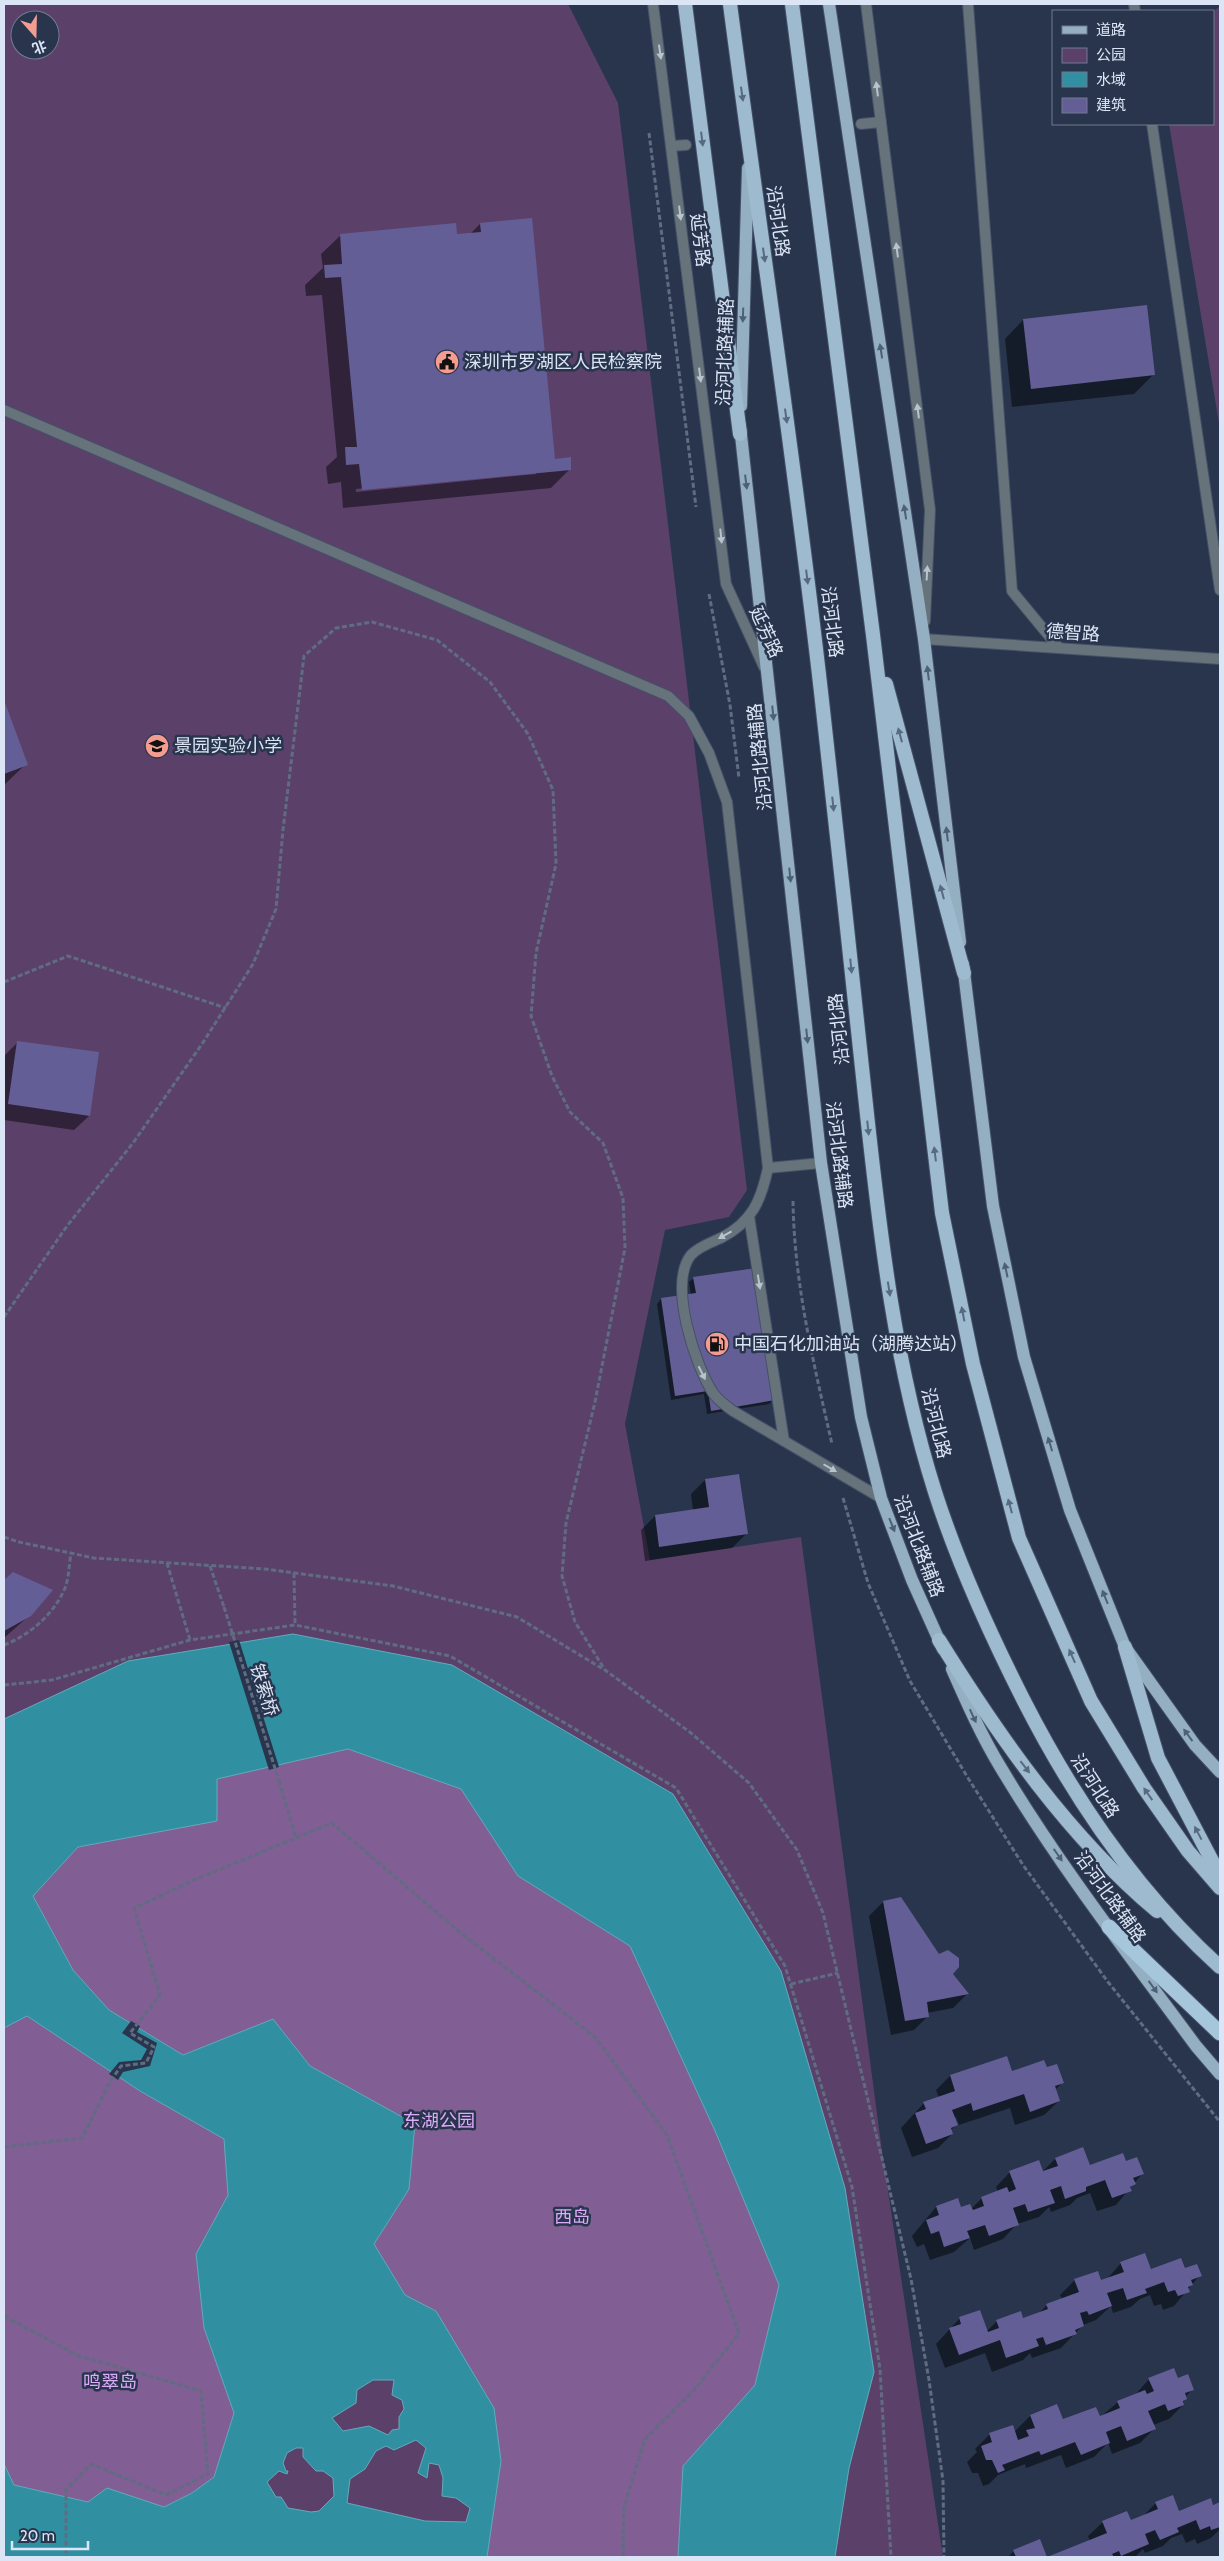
<svg xmlns="http://www.w3.org/2000/svg" width="1224" height="2561" viewBox="0 0 1224 2561" font-family="Cabin,'Noto Sans SC',sans-serif">
<style>
.green{fill:#5b416a;fill-rule:evenodd}
.forest{fill:#815e94}
.water{fill:#3090a2;stroke:#64aabb;fill-rule:evenodd}
.pier{fill:#28354d}
.shadow{fill:#0007;fill-rule:evenodd}
.building{fill:#645e97}
.lines{fill:none;stroke-linecap:round;stroke-linejoin:round}
.service-casing{stroke:#455168;stroke-width:12}
.minor-casing{stroke:#455168;stroke-width:12}
.tertiary-casing{stroke:#455168;stroke-width:12}
.primary-casing{stroke:#455168;stroke-width:14}
.trunk-casing{stroke:#455168;stroke-width:16}
.motorway-casing{stroke:#455168;stroke-width:17}
.path{stroke:#606c81;stroke-width:3;stroke-dasharray:5 2.5;stroke-linecap:butt}
.service{stroke:#66737b;stroke-width:10}
.minor{stroke:#66737b;stroke-width:10}
.tertiary{stroke:#66737b;stroke-width:10}
.primary{stroke:#94afc1;stroke-width:12}
.trunk{stroke:#9dbace;stroke-width:14}
.motorway{stroke:#a6c6dc;stroke-width:15}
.path-bridge{stroke:#606c81;stroke-width:3;stroke-dasharray:5 2.5;stroke-linecap:butt}
.oneway{fill:#b9c3d0}
.oneway2{fill:#576a81}
.oneway3{fill:#4e6076}
.labels{text-anchor:middle;stroke-width:5;stroke-linejoin:round;paint-order:stroke}
.street-label{font-size:18px;fill:#dce5f5;stroke:#28354d}
.poi-label{font-size:18px;fill:#dce5f5;stroke:#28354d;text-anchor:start}
.park-label{font-size:18px;fill:#ddabfa;stroke:#28354d}
</style>
<rect width="100%" height="100%" fill="#28354d"/>
<g class="green">
<path d="M 4,4 L 568,4 L 618,103 L 747,1190 L 729,1217 L 665,1230 L 625,1424 L 650,1560 L 801,1537 L 881,2144 L 943,2557 L 4,2557 ZM 20,20 L 50,20 L 50,50 L 20,50 Z"/>
<polygon points="1220,6 1220,429 1169,124 1213,124 1213,12"/>
</g>
<g class="forest">
<polygon points="348,1749 462,1789 518,1876 630,1946 716,2133 779,2285 755,2385 683,2466 678,2557 487,2557 501,2461 436,2311 405,2295 374,2244 409,2189 415,2124 310,2066 273,2019 183,2055 109,2010 73,1970 33,1896 78,1847 217,1821 217,1779"/>
<polygon points="27,2016 140,2091 225,2139 228,2195 196,2254 204,2328 234,2413 214,2477 192,2493 164,2507 107,2488 88,2502 14,2485 4,2464 4,2028"/>
</g>
<path class="water" d="M 293,1634 L 452,1665 L 673,1794 L 781,1971 L 845,2188 L 874,2372 L 849,2468 L 835,2557 L 678,2557 L 683,2466 L 755,2385 L 779,2285 L 716,2133 L 630,1946 L 518,1876 L 461,1789 L 348,1749 L 217,1779 L 217,1821 L 78,1847 L 33,1896 L 73,1970 L 109,2010 L 183,2055 L 273,2019 L 310,2066 L 415,2124 L 409,2189 L 374,2244 L 405,2295 L 436,2311 L 494,2408 L 501,2461 L 487,2557 L 4,2557 L 4,2464 L 14,2485 L 88,2502 L 107,2488 L 164,2507 L 192,2493 L 214,2477 L 234,2413 L 204,2328 L 196,2254 L 228,2195 L 224,2139 L 140,2091 L 27,2016 L 4,2028 L 4,1719 L 128,1661 ZM 373,2380 L 394,2380 L 392,2395 L 402,2400 L 404,2409 L 399,2417 L 399,2429 L 392,2430 L 388,2435 L 369,2426 L 343,2431 L 332,2418 L 356,2403 L 357,2390 ZM 416,2440 L 426,2448 L 418,2473 L 427,2478 L 429,2463 L 439,2465 L 443,2478 L 442,2496 L 456,2498 L 470,2508 L 466,2522 L 425,2521 L 347,2503 L 350,2479 L 365,2469 L 376,2451 L 386,2446 L 394,2450 ZM 296,2448 L 303,2448 L 303,2457 L 316,2471 L 323,2471 L 333,2478 L 334,2496 L 319,2511 L 311,2512 L 288,2508 L 281,2497 L 276,2497 L 267,2482 L 279,2471 L 287,2474 L 288,2471 L 286,2471 L 283,2463 L 287,2453 Z"/>
<g class="pier">
<polygon points="239,1640 279,1767 269,1770 229,1642"/>
<polygon points="131,2021 140,2026 137,2032 157,2043 150,2066 123,2072 118,2080 109,2074 119,2062 141,2060 147,2049 122,2033"/>
</g>
<g class="shadow">
<path d="M 480,224 L 554,460 L 570,469 L 551,488 L 343,508 L 341,482 L 328,484 L 326,467 L 337,457 L 322,295 L 306,296 L 305,285 L 323,268 L 321,254 L 340,236 L 456,235 L 470,234 ZM 536,472 L 536,474 L 356,492 L 356,489 Z"/>
<polygon points="1023,320 1153,375 1134,394 1012,407 1005,339"/>
<polygon points="4,703 26,764 4,785"/>
<polygon points="18,1042 98,1053 89,1116 74,1130 4,1120 4,1056"/>
<polygon points="694,1278 774,1399 769,1404 707,1414 704,1394 671,1400 657,1304 661,1299 691,1295 689,1282"/>
<polygon points="705,1480 746,1534 732,1548 645,1561 641,1530 655,1516 693,1510 691,1494"/>
<polygon points="13,1573 30,1615 4,1638 4,1581"/>
<polygon points="883,1902 939,1955 958,1962 952,1975 967,1994 953,2008 927,2013 928,2016 914,2030 891,2035 869,1916"/>
<polygon points="1046,2069 1062,2083 1055,2090 1059,2101 1044,2115 1015,2125 1010,2108 959,2125 956,2117 954,2118 956,2125 951,2130 952,2134 938,2148 912,2157 901,2128 924,2103 939,2098 936,2090 950,2076"/>
<polygon points="1055,2159 1089,2167 1125,2163 1142,2174 1116,2205 1097,2211 1090,2193 1077,2198 1070,2205 1051,2212 1049,2207 1039,2217 1017,2224 1003,2239 974,2250 970,2238 954,2252 930,2260 924,2244 917,2247 912,2236 936,2207 957,2200 960,2209 971,2209 982,2198 998,2192 996,2187 1010,2172 1042,2172"/>
<polygon points="1121,2263 1150,2271 1184,2270 1200,2275 1174,2306 1163,2310 1161,2304 1154,2306 1150,2295 1140,2299 1131,2307 1113,2313 1111,2306 1096,2320 1083,2325 1061,2348 1032,2358 1030,2353 1023,2360 992,2372 985,2353 945,2368 936,2344 960,2318 986,2332 997,2321 1023,2319 1039,2313 1047,2305 1062,2299 1060,2295 1075,2280 1100,2281 1107,2279"/>
<polygon points="1149,2379 1177,2380 1193,2389 1185,2397 1183,2405 1169,2419 1153,2425 1154,2429 1140,2443 1112,2454 1108,2443 1094,2457 1066,2468 1061,2455 1026,2468 1025,2464 998,2475 989,2484 983,2486 978,2473 972,2473 967,2462 977,2452 975,2449 990,2434 1014,2432 1030,2416 1056,2406 1062,2421 1099,2418 1118,2402 1135,2395"/>
<polygon points="1156,2503 1178,2513 1220,2503 1220,2529 1211,2538 1197,2544 1195,2539 1186,2543 1182,2534 1171,2538 1163,2546 1145,2553 1143,2549 1135,2557 1050,2557 1090,2541 1088,2536 1103,2522 1130,2522 1142,2517"/>
<polygon points="1039,2541 1046,2557 1008,2557 1014,2551"/>
</g>
<g class="building">
<polygon points="532,218 555,459 571,457 571,470 362,490 359,464 346,465 345,447 357,447 341,277 325,278 324,265 342,264 340,234 456,223 457,234 481,232 480,223"/>
<polygon points="1147,305 1155,375 1031,389 1023,319"/>
<polygon points="4,700 28,765 4,774"/>
<polygon points="17,1041 99,1052 90,1116 8,1104"/>
<polygon points="756,1268 775,1400 711,1411 708,1391 675,1396 661,1298 696,1293 693,1277"/>
<polygon points="739,1474 748,1534 659,1547 655,1515 709,1507 705,1479"/>
<polygon points="13,1572 53,1590 31,1616 4,1631 4,1580"/>
<polygon points="901,1897 939,1954 948,1950 959,1958 959,1967 953,1974 969,1994 927,2002 929,2017 905,2021 883,1901"/>
<polygon points="1007,2056 1012,2071 1044,2060 1047,2067 1057,2064 1064,2083 1055,2086 1060,2101 1030,2112 1024,2094 973,2111 971,2103 952,2110 958,2125 951,2128 953,2134 926,2144 915,2113 926,2109 923,2102 955,2091 950,2075"/>
<polygon points="1083,2147 1090,2165 1123,2153 1126,2161 1137,2157 1144,2174 1133,2178 1136,2184 1130,2187 1132,2191 1112,2198 1105,2180 1086,2187 1086,2191 1065,2199 1061,2186 1050,2190 1055,2203 1028,2212 1025,2204 1013,2208 1019,2225 989,2236 985,2225 967,2231 970,2238 944,2247 939,2231 931,2234 926,2220 939,2215 936,2206 958,2198 961,2207 970,2204 973,2210 984,2206 981,2197 1007,2187 1009,2192 1016,2189 1009,2171 1039,2160 1043,2171 1058,2166 1055,2158"/>
<polygon points="1145,2253 1151,2269 1181,2258 1185,2268 1197,2264 1202,2276 1191,2280 1193,2285 1188,2287 1190,2292 1178,2296 1175,2290 1168,2292 1164,2282 1145,2289 1147,2293 1127,2300 1123,2288 1107,2293 1112,2306 1089,2315 1087,2311 1080,2313 1084,2326 1075,2330 1077,2334 1046,2345 1043,2337 1036,2339 1039,2346 1006,2358 1000,2340 959,2355 949,2328 961,2324 959,2317 980,2310 988,2332 999,2328 996,2320 1021,2311 1023,2318 1048,2309 1046,2304 1079,2292 1074,2279 1098,2271 1101,2280 1124,2272 1120,2262"/>
<polygon points="1174,2368 1178,2378 1188,2374 1194,2390 1185,2393 1187,2399 1183,2401 1184,2405 1168,2411 1165,2404 1148,2411 1156,2429 1127,2441 1121,2426 1106,2432 1110,2443 1081,2455 1075,2442 1041,2455 1039,2451 1002,2465 1005,2470 998,2473 992,2460 986,2460 981,2446 992,2442 989,2433 1013,2425 1018,2440 1029,2436 1026,2430 1035,2428 1030,2415 1057,2404 1063,2419 1096,2407 1100,2416 1120,2408 1117,2401 1145,2390 1147,2394 1154,2391 1148,2378"/>
<polygon points="1173,2495 1179,2511 1211,2498 1213,2505 1220,2502 1220,2527 1211,2530 1210,2526 1200,2530 1196,2520 1177,2528 1179,2532 1160,2540 1155,2530 1145,2534 1149,2544 1121,2556 1119,2551 1112,2554 1114,2557 1016,2557 1013,2550 1040,2539 1047,2557 1107,2533 1102,2521 1127,2511 1131,2520 1158,2509 1155,2502"/>
</g>
<g class="lines">
<g class="service-casing">
<g id="service">
<polyline points="866,4 930,510 925,621"/>
<polyline points="861,124 881,122"/>
<polyline points="671,146 686,145"/>
<path d="M 768,1168 C 761,1201 752,1222 721,1238 C 712,1242 698,1247 691,1255 C 668,1284 695,1365 713,1393 C 718,1400 726,1406 733,1411 L 881,1498"/>
<polyline points="749,1216 784,1441"/>
</g>
</g>
<g class="minor-casing">
<g id="minor">
<polyline points="968,4 1012,591 1059,648"/>
<polyline points="1134,4 1135,11"/>
<polyline points="1152,124 1220,590"/>
<polyline points="4,410 668,696 689,716 709,753 727,802 768,1168 821,1163"/>
</g>
</g>
<g class="tertiary-casing">
<g id="tertiary">
<polyline points="653,4 726,584 764,667"/>
<polyline points="924,639 1220,659"/>
</g>
</g>
<g class="primary-casing">
<g id="primary">
<polyline points="829,4 924,639 960,942"/>
<polyline points="741,406 748,168"/>
<polyline points="740,426 821,1163 861,1417 881,1498 912,1580 943,1649"/>
<polyline points="963,964 993,1206 1024,1357 1070,1510 1125,1647 1195,1745 1220,1772"/>
<path d="M 952,1669 C 967,1703 982,1737 1001,1768 C 1059,1865 1129,1955 1196,2046 L 1220,2074"/>
</g>
</g>
<g class="trunk-casing">
<g id="trunk">
<polyline points="685,4 740,434"/>
<path d="M 730,4 C 760,233 795,462 821,692 C 837,830 851,967 866,1105 C 880,1235 895,1366 935,1492 C 958,1564 990,1634 1024,1701 C 1074,1799 1138,1893 1220,1967"/>
<polyline points="792,4 873,635 942,1213 973,1364 1019,1538 1091,1701 1144,1788 1188,1851 1220,1888"/>
<polyline points="886,684 964,973"/>
<path d="M 939,1640 C 1000,1738 1068,1836 1157,1911"/>
<polyline points="1125,1647 1158,1758 1220,1876"/>
</g>
</g>
<g class="motorway-casing">
<polyline id="motorway" points="1109,1927 1220,2033"/>
</g>
<g class="path">
<polyline points="649,133 696,507"/>
<polyline points="709,594 730,705 739,778"/>
<polyline points="4,982 68,956 226,1008"/>
<path d="M 793,1201 C 794,1283 814,1365 832,1444"/>
<polyline points="4,1317 67,1226 133,1143 202,1044 253,964 276,909 283,830 304,656 336,628 372,622 437,640 490,682 528,734 553,790 556,864 536,953 531,1016 552,1076 570,1112 603,1143 623,1198 625,1248 595,1402 566,1523 562,1576 575,1622 605,1670 691,1733 749,1783 797,1850 823,1913 911,2279 929,2380 943,2481 944,2557"/>
<polyline points="843,1498 868,1583 910,1681 968,1778 1023,1865 1108,1982 1220,2122"/>
<polyline points="4,1537 19,1542 94,1558 265,1569 393,1586 517,1617 603,1669"/>
<polyline points="167,1563 190,1640"/>
<polyline points="210,1566 224,1607"/>
<polyline points="294,1573 295,1625"/>
<path d="M 4,1645 C 30,1635 54,1614 65,1588 C 69,1578 69,1564 71,1554"/>
<polyline points="4,1685 52,1680 190,1640 295,1625 450,1656 676,1788 785,1966 852,2187 880,2369 891,2557"/>
<polyline points="279,1781 296,1838"/>
<polyline points="791,1984 838,1973"/>
<polyline points="4,2147 82,2138 110,2082 121,2066 146,2063 154,2047 130,2033 160,1995 134,1908 199,1878 332,1823 462,1934 595,2037 667,2135 739,2333 696,2388 645,2439 624,2507 623,2557"/>
<polyline points="4,2316 79,2356 201,2391 208,2474 166,2495 91,2464 66,2490 66,2557"/>
</g>
<use href="#service" class="service"/>
<use href="#minor" class="minor"/>
<use href="#tertiary" class="tertiary"/>
<use href="#primary" class="primary"/>
<use href="#trunk" class="trunk"/>
<use href="#motorway" class="motorway"/>
<polyline class="path-bridge" points="224,1607 279,1781"/>
</g>
<defs><path id="oneway-solid" d="M-6-.8H1V-3.2L6.5 0L1 3.2V.8H-6Z" transform="scale(1.25)"/></defs>
<g class="oneway">
<use href="#oneway-solid" transform="translate(660 52) rotate(82)"/>
<use href="#oneway-solid" transform="translate(877 89) rotate(-97)"/>
<use href="#oneway-solid" transform="translate(680 213) rotate(83)"/>
<use href="#oneway-solid" transform="translate(897 250) rotate(-97)"/>
<use href="#oneway-solid" transform="translate(700 375) rotate(83)"/>
<use href="#oneway-solid" transform="translate(918 411) rotate(-97)"/>
<use href="#oneway-solid" transform="translate(721 536) rotate(84)"/>
<use href="#oneway-solid" transform="translate(927 573) rotate(-87)"/>
<use href="#oneway-solid" transform="translate(725 1235) rotate(151)"/>
<use href="#oneway-solid" transform="translate(759 1282) rotate(81)"/>
<use href="#oneway-solid" transform="translate(702 1373) rotate(63)"/>
<use href="#oneway-solid" transform="translate(830 1468) rotate(30)"/>
</g>
<g class="oneway2">
<use href="#oneway-solid" transform="translate(742 94) rotate(82)"/>
<use href="#oneway-solid" transform="translate(702 139) rotate(83)"/>
<use href="#oneway-solid" transform="translate(764 255) rotate(82)"/>
<use href="#oneway-solid" transform="translate(786 416) rotate(82)"/>
<use href="#oneway-solid" transform="translate(807 577) rotate(83)"/>
<use href="#oneway-solid" transform="translate(900 735) rotate(-105)"/>
<use href="#oneway-solid" transform="translate(833 804) rotate(84)"/>
<use href="#oneway-solid" transform="translate(942 892) rotate(-105)"/>
<use href="#oneway-solid" transform="translate(851 966) rotate(84)"/>
<use href="#oneway-solid" transform="translate(868 1128) rotate(84)"/>
<use href="#oneway-solid" transform="translate(935 1154) rotate(-97)"/>
<use href="#oneway-solid" transform="translate(889 1289) rotate(81)"/>
<use href="#oneway-solid" transform="translate(963 1314) rotate(-101)"/>
<use href="#oneway-solid" transform="translate(1010 1506) rotate(-105)"/>
<use href="#oneway-solid" transform="translate(1072 1656) rotate(-114)"/>
<use href="#oneway-solid" transform="translate(1025 1767) rotate(52)"/>
<use href="#oneway-solid" transform="translate(1148 1794) rotate(-125)"/>
<use href="#oneway-solid" transform="translate(1198 1833) rotate(-118)"/>
</g>
<g class="oneway3">
<use href="#oneway-solid" transform="translate(743 315) rotate(92)"/>
<use href="#oneway-solid" transform="translate(881 351) rotate(-99)"/>
<use href="#oneway-solid" transform="translate(746 482) rotate(83)"/>
<use href="#oneway-solid" transform="translate(905 512) rotate(-99)"/>
<use href="#oneway-solid" transform="translate(928 673) rotate(-97)"/>
<use href="#oneway-solid" transform="translate(773 713) rotate(84)"/>
<use href="#oneway-solid" transform="translate(947 834) rotate(-97)"/>
<use href="#oneway-solid" transform="translate(790 875) rotate(84)"/>
<use href="#oneway-solid" transform="translate(807 1036) rotate(84)"/>
<use href="#oneway-solid" transform="translate(1006 1270) rotate(-102)"/>
<use href="#oneway-solid" transform="translate(1050 1444) rotate(-107)"/>
<use href="#oneway-solid" transform="translate(892 1525) rotate(68)"/>
<use href="#oneway-solid" transform="translate(1105 1597) rotate(-112)"/>
<use href="#oneway-solid" transform="translate(973 1716) rotate(65)"/>
<use href="#oneway-solid" transform="translate(1188 1735) rotate(-126)"/>
<use href="#oneway-solid" transform="translate(1058 1855) rotate(55)"/>
<use href="#oneway-solid" transform="translate(1153 1987) rotate(54)"/>
</g>
<defs>
<g id="civic-disc" transform="scale(1.25)"><circle r="9.5" fill="#f59c91" stroke="#28354d"/><path d="M-.6-6.5H3V-4.5H.6V-3L4-1V1h2V6H-6V1h2V-1L-.6-3ZM-1.2 2.5V6h2.4V2.5Z" fill="#111"/></g>
<g id="school-disc" transform="scale(1.25)"><circle r="9.5" fill="#f59c91" stroke="#28354d"/><path d="M0-5L7-2L0 1L-7-2ZM-4 1L0 2.5L4 1V4Q0 6-4 4Z" fill="#111"/></g>
<g id="fuel-disc" transform="scale(1.25)"><circle r="9.5" fill="#f59c91" stroke="#28354d"/><path d="M-5.5-6h7V0h2V4h1.3V-2.5L3-4.5l.8-.8L6-3V5H2.5V1h-1V6h-7ZM-4.2-4.7v3.2H.2V-4.7Z" fill="#111"/></g>
</defs>
<g fill-rule="evenodd">
<use href="#civic-disc" x="447" y="362"/>
<use href="#school-disc" x="157" y="746"/>
<use href="#fuel-disc" x="717" y="1344"/>
</g>
<g class="labels">
<g class="street-label">
<text transform="translate(778 221) rotate(82)" y="6">沿河北路</text>
<text transform="translate(700 240) rotate(83)" y="6">延芳路</text>
<text transform="translate(725 352) rotate(-88)" y="6">沿河北路辅路</text>
<text transform="translate(832 622) rotate(83)" y="6">沿河北路</text>
<text transform="translate(766 632) rotate(65)" y="6">延芳路</text>
<text transform="translate(1073 633) rotate(4)" y="6">德智路</text>
<text transform="translate(760 757) rotate(-96)" y="6">沿河北路辅路</text>
<text transform="translate(839 1029) rotate(-96)" y="6">沿河北路</text>
<text transform="translate(839 1155) rotate(83)" y="6">沿河北路辅路</text>
<text transform="translate(936 1423) rotate(76)" y="6">沿河北路</text>
<text transform="translate(919 1546) rotate(69)" y="6">沿河北路辅路</text>
<text transform="translate(264 1690) rotate(73)" y="6">铁索桥</text>
<text transform="translate(1095 1786) rotate(57)" y="6">沿河北路</text>
<text transform="translate(1110 1897) rotate(54)" y="6">沿河北路辅路</text>
</g>
<g class="poi-label">
<text x="464" y="368">深圳市罗湖区人民检察院</text>
<text x="174" y="752">景园实验小学</text>
<text x="734" y="1350">中国石化加油站（湖腾达站）</text>
</g>
<g class="park-label">
<text x="439" y="2127">东湖公园</text>
<text x="572" y="2223">西岛</text>
<text x="110" y="2388">鸣翠岛</text>
</g>
</g>
<rect width="1224" height="2561" fill="none" stroke="#dce5f5" stroke-width="10"/>
<rect x="1052" y="10" width="162" height="115" fill="#28354d" stroke="#707b90"/>
<rect x="1062" y="26" width="25" height="8" fill="#94afc1" stroke="#707b90"/>
<text x="1096" y="35" font-size="15" fill="#dce5f5">道路</text>
<rect x="1062" y="48" width="25" height="15" fill="#5b416a" stroke="#707b90"/>
<text x="1096" y="60" font-size="15" fill="#dce5f5">公园</text>
<rect x="1062" y="72" width="25" height="15" fill="#3090a2" stroke="#707b90"/>
<text x="1096" y="85" font-size="15" fill="#dce5f5">水域</text>
<rect x="1062" y="98" width="25" height="15" fill="#645e97" stroke="#707b90"/>
<text x="1096" y="110" font-size="15" fill="#dce5f5">建筑</text>
<g transform="translate(35 35) rotate(160)"><circle r="24" fill="#28354d" stroke="#707b90"/>
<path d="M0-4L9 19L0 12L-9 19Z" fill="#f59c91"/>
<text y="-8" font-size="14" font-weight="bold" text-anchor="middle" fill="#dce5f5">北</text>
</g>
<path d="M12 2541v8h76v-8" fill="none" stroke="#dce5f5" stroke-width="2.5"/>
<text x="20" y="2541" font-size="15" fill="#dce5f5" stroke="#28354d" stroke-width="4" paint-order="stroke">20 m</text>
</svg>
